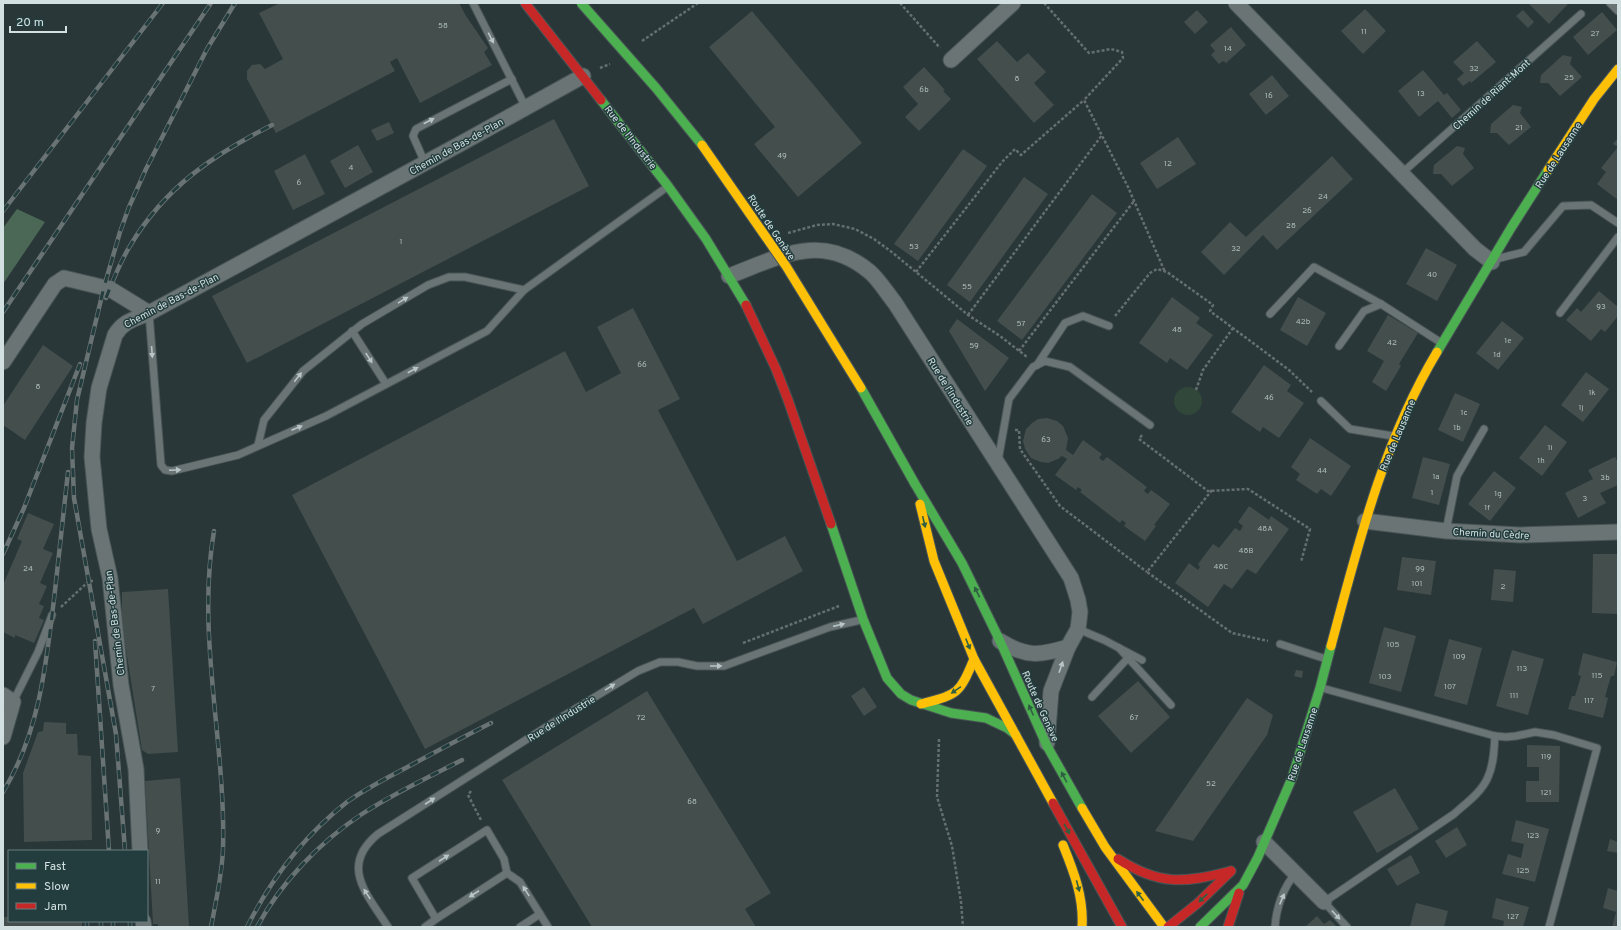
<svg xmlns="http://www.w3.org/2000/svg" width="1621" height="930" viewBox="0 0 1621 930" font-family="Overpass,sans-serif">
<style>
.green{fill:#30473a}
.forest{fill:#4b6755}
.building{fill:#434e4d}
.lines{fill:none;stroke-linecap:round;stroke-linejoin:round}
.lane-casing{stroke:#485455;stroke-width:9}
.street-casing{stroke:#485455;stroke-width:17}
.fast-casing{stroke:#485455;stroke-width:11}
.slow-casing{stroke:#485455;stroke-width:11}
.jam-casing{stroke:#485455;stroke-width:11}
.path{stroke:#656f6f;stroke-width:2.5;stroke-dasharray:3 2;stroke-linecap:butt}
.lane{stroke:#6a7474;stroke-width:7}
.street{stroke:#6a7474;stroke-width:15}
.fast{stroke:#4caf50;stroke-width:9}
.slow{stroke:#ffc107;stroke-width:9}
.jam{stroke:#c62828;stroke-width:9}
.rail-casing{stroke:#6a7374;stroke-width:4.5}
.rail{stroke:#233d3e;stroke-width:3;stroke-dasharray:9;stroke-linecap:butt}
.fast-bridge-casing{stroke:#485455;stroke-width:11;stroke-linecap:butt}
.slow-bridge-casing{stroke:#485455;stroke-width:11;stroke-linecap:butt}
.fast-bridge{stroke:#4caf50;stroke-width:9}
.slow-bridge{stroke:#ffc107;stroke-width:9}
.oneway{fill:#b8c5c6}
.oneway2{fill:#2f5f43}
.labels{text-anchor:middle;stroke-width:3;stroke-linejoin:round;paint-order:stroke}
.number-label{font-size:8px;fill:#aebcbc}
.street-label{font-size:10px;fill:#d2e0e1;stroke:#233d3e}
</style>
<rect width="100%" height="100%" fill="#293738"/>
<circle class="green" cx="1188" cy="401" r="14"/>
<polygon class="forest" points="17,209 45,222 3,284 3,228"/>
<g class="building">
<polygon points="280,3 459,3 466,16 488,48 484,52 492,65 420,103 397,58 390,62 395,71 276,133 247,79 247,71 252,65 260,64 265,69 283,59 259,13"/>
<polygon points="1528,3 1567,3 1568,4 1549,24"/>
<polygon points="1365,9 1386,31 1363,54 1341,31"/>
<polygon points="1197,10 1208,22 1195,34 1184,22"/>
<polygon points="1523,10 1534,22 1528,28 1516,16"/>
<polygon points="752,11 862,143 798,197 754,144 775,127 709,47"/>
<polygon points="1602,12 1617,30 1588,55 1573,37"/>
<polygon points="1231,27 1246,45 1226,63 1223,61 1219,64 1211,55 1215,51 1210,45"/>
<polygon points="997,41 1017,62 1028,53 1046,72 1034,83 1054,105 1034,123 977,59"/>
<polygon points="1477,41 1496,62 1471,83 1470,81 1463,86 1457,79 1464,73 1453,62"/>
<polygon points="1563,55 1572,57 1570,64 1582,77 1560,96 1548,83 1540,83 1541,75"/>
<polygon points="924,67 945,90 943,91 951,99 919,131 905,117 918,104 903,87"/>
<polygon points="1423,70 1444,95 1447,93 1461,110 1452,118 1438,101 1419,117 1398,91"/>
<polygon points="1272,75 1289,96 1266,115 1249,94"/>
<polygon points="1513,105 1522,107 1520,113 1531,127 1509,145 1497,133 1490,133 1491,124"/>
<polygon points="554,119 589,186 247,363 212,296"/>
<polygon points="389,122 394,133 377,141 371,130"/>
<polygon points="1178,137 1196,164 1157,189 1140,163"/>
<polygon points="1618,138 1618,200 1597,184 1606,172 1601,168 1618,147 1613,144"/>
<polygon points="358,145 373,172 345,188 330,161"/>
<polygon points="1457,146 1465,148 1463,154 1474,168 1452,186 1441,174 1433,174 1434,165"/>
<polygon points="963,149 987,166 918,261 894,244"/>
<polygon points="305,154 325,194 293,210 274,171"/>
<polygon points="1332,156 1353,179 1277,250 1263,235 1224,275 1201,252 1230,222 1246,237"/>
<polygon points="1024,177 1048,194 970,302 947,285"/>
<polygon points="1092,194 1117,213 1022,340 997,321"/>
<polygon points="1426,248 1457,265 1437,301 1406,284"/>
<polygon points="1599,291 1618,307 1618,316 1605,332 1601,329 1591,341 1566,320 1577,308 1581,312"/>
<polygon points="1172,297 1200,318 1196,323 1213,335 1187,370 1170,358 1167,363 1139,343"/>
<polygon points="1298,297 1326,313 1307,346 1280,330"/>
<polygon points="633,308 680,399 658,410 737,561 785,536 803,571 703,624 694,608 425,749 292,495 565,351 586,392 621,373 597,327"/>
<polygon points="1388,315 1418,333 1399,364 1401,366 1386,391 1372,382 1384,361 1367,351"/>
<polygon points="957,319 1009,358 985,391 949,331"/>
<polygon points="1502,321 1524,338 1498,370 1476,353"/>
<polygon points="43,345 73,366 25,440 3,425 3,406"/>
<polygon points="1264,365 1291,385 1287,391 1304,403 1279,438 1263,427 1260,432 1231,412"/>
<polygon points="1586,372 1609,389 1583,422 1561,405"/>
<polygon points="1455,393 1480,404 1463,442 1438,430"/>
<polygon points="1047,418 1057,421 1063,426 1068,438 1066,450 1073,455 1083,440 1102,454 1099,458 1103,461 1107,457 1147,487 1144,491 1148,494 1151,490 1170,504 1154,525 1156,526 1145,541 1124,526 1126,523 1122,520 1120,523 1080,492 1082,490 1078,487 1076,490 1055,475 1067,459 1062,456 1058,459 1048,463 1041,462 1031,458 1025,449 1023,441 1026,429 1032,423 1038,419"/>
<polygon points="1545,425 1567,442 1542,476 1519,458"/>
<polygon points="1310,438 1351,466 1331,496 1321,489 1317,494 1296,480 1300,474 1291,467"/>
<polygon points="1423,457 1450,464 1439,505 1412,498"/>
<polygon points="1615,457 1618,462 1618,485 1600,493 1606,503 1578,518 1565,493 1593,479 1588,470"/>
<polygon points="1494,471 1516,488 1490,521 1468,504"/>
<polygon points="1249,506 1269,520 1271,516 1289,529 1256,574 1247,569 1232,589 1224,584 1208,607 1175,583 1189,563 1198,570 1200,567 1198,564 1213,544 1219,548 1235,528 1240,531 1243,526 1238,522"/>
<polygon points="28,513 54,524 43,549 53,553 40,583 47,586 39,604 44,606 39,618 44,620 34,643 15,635 15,638 3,632 3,585 22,541 17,539"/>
<polygon points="1593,554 1618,554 1618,614 1592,613"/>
<polygon points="1402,557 1436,561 1431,595 1397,590"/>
<polygon points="1494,569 1516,571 1513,602 1491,600"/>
<polygon points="168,589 178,752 148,754 142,750 122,625 122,592"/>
<polygon points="1384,627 1416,636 1401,692 1369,683"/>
<polygon points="1449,639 1482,648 1467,705 1434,696"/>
<polygon points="1512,650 1544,659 1528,715 1496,706"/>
<polygon points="1583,653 1617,662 1614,676 1611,676 1605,697 1608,698 1603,718 1568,709 1572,696 1575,696 1581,676 1578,675"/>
<polygon points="1296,670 1303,671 1302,678 1294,676"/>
<polygon points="1138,681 1170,717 1131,753 1098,716"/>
<polygon points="864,687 877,707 864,716 851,696"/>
<polygon points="647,691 771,893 745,909 756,927 592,927 502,780"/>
<polygon points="1247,698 1273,715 1267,735 1193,841 1155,831"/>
<polygon points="44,722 66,723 66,734 77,734 78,755 91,756 92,840 24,842 23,773 38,732 43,731"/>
<polygon points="1527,745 1560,746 1559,802 1526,802 1526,781 1539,781 1539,767 1527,767"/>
<polygon points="180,778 189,927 158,927 158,924 153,924 145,781"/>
<polygon points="1395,788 1419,829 1377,853 1353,812"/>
<polygon points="1516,820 1549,829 1535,882 1502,874 1508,854 1521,858 1524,844 1511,841"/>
<polygon points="1457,827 1467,845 1446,858 1435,841"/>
<polygon points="1610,839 1618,842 1618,853 1607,851"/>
<polygon points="1411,855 1420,873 1397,886 1387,869"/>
<polygon points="1608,888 1618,891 1618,927 1612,927 1616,912 1603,908"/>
<polygon points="1496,898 1529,907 1523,927 1503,927 1504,921 1492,918"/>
<polygon points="1416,903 1448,911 1444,927 1410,927"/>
<polygon points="1317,916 1324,924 1330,920 1337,927 1305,927"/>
<polygon points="3,917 9,917 9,921 82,921 82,927 3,927"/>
</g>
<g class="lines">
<g class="lane-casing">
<g id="lane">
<polyline points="473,3 526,108"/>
<polyline points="1610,3 1618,11"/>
<polyline points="425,163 413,136 416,129 512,79"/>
<polyline points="1402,173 1581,14"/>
<polyline points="1496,259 1524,252 1563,206 1591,205 1618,223"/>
<polyline points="149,313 161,465 165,470 172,471 238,455 326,416 487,331 524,290 667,187"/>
<polyline points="1560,313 1618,237"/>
<polyline points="1270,314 1314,267 1381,304 1440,342"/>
<polyline points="352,331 386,384"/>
<polyline points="1339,346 1364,311 1381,304"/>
<polyline points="1037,365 1065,323 1083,316 1109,326"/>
<polyline points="1321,401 1350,429 1393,436"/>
<polyline points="258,445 264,420 303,371 362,324 428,285 449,277 465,277 524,290"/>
<polyline points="998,461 1009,399 1033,367 1045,361 1070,367 1150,425"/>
<polyline points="1446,531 1457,476 1484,429"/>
<polyline points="1078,629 1104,640 1142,660"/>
<polyline points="1280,644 1326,659"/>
<polyline points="1119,648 1171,705"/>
<polyline points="1322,688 1495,736 1506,737 1516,736 1535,732 1554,735 1597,748 1549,927"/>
<polyline points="1092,697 1128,658"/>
<polyline points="13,702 38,652 52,615"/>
<polyline points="507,873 436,919 412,878 487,830 504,859 507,873 520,882 548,927"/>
<path d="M 388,927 C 367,894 339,866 378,834 L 565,715 L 638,671 L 660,662 L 678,662 L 697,666 L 724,666 L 830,627 L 861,620"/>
<polyline points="425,927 436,919"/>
<polyline points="520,927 540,914"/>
<path d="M 1275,927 C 1276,909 1283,887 1296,873"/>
<path d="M 1347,927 L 1324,902 L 1454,814 C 1466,803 1482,792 1488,777 C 1494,764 1494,749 1495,736"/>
</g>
</g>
<g class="street-casing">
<g id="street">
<polyline points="1236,3 1475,249 1492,262"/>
<polyline points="951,60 1013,3"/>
<path d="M 729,276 C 780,257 821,231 870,272 C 879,280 887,293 895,303 L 1071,578 L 1078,600 L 1080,612 L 1078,629 L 1068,647 L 1051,691 L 1047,743"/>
<polyline points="3,362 55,284 64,278 110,289 149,313"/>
<polyline points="1365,521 1446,531 1520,535 1618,532"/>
<path d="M 1000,641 C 1026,657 1039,656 1068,647"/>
<polyline points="3,695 13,702 3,737"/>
<polyline points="1264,842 1324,902"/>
<path d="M 140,851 L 136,769 L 121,685 L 110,578 L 99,529 L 92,457 L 94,423 L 99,388 L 115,335 C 123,321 135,319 149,313 L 460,144 L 583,76"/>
<polyline points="143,921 144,927"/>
</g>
</g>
<g class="fast-casing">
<g id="fast">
<polyline points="601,100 668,186 706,239 746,305"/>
<polyline points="1437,352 1511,228 1548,170"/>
<polyline points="915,484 962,563 1000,641 1047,746 1082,808"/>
<polyline points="831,524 863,619 887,678 901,694 911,700 951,713 986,718 1007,728 1016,735"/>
<polyline points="1200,927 1243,885 1258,857 1292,778 1320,688 1331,646"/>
</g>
</g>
<g class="slow-casing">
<g id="slow">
<polyline points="1548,170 1594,99 1618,69"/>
<polyline points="920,504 934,561 974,659 1053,803"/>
<path d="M 1331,646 C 1358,545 1383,442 1437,352"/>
<path d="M 921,704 C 958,694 959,695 974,659"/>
<polyline points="1082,808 1105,847 1164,927"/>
<path d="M 1063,845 C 1074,872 1084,898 1082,927"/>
</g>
</g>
<g class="jam-casing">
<g id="jam">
<polyline points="525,3 601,100"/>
<polyline points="746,305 776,369 788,400 831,524"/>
<polyline points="1053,803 1122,927"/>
<path d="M 1118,859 C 1160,886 1184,883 1231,871"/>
<polyline points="1168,927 1198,903 1231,871"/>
<polyline points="1228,927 1239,893"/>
</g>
</g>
<g class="path">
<polyline points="900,3 940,48"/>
<polyline points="1044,3 1089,53 1111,49 1122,52 1123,58 1084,100 1128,187 1165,272"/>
<polyline points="642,41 698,3"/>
<polyline points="600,68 610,64"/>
<polyline points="788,233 817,225 833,224 855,229 874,239 893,253 968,315 1000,336 1027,357"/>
<polyline points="916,272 1002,162 1015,149 1021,155 1084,100"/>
<polyline points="968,315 1102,135"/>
<polyline points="1115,316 1150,273 1157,269 1167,272 1213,305 1210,311 1289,370 1312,392"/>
<polyline points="1019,351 1134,201"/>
<polyline points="1196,390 1203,370 1233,328"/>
<polyline points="1015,430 1019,430 1020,449 1060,506 1147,572"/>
<polyline points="1142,435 1139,439 1208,491 1248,489 1310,529 1301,562"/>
<polyline points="1212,490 1147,572 1232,633 1268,641"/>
<polyline points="61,607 89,581 93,581"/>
<polyline points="743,643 839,606"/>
<polyline points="939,739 937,797 952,846 961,902 963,927"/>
<polyline points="471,791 468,795 481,820"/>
</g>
<use href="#lane" class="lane"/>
<use href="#street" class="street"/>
<use href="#fast" class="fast"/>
<use href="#slow" class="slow"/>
<use href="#jam" class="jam"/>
<g class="rail-casing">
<g id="rail">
<polyline points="3,211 163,3"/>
<path d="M 106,298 C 113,280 120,262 130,246 C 165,187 213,155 272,125"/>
<polyline points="3,312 211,3"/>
<polyline points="3,554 24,508 80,364"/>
<polyline points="95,641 109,851"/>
<path d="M 3,792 C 39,733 46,666 54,599 C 59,557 63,515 68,472"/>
<polyline points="125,851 116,734 74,498 72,448 77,400 104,287 120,232 129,207 146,169 207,49 235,3"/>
<polyline points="87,921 87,927"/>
<polyline points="101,921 101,927"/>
<polyline points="113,921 113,927"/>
<polyline points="130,921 130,927"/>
<path d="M 211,927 C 216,901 222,875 223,849 C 226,743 196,636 214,531"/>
<path d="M 247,927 C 271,879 305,835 347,802 C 368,787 391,776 413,764 C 439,750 465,736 491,723"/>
<path d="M 257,927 C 281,882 320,842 362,814 C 394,793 429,777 462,760"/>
</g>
</g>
<use href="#rail" class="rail"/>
<g class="fast-bridge-casing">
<g id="fast-bridge">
<polyline points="581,3 656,88 702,145"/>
<polyline points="861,388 915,484"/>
</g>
</g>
<g class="slow-bridge-casing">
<polyline id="slow-bridge" points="702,145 786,266 861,388"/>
</g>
<use href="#fast-bridge" class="fast-bridge"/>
<use href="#slow-bridge" class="slow-bridge"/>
</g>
<defs><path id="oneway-solid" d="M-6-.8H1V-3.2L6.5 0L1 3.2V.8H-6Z"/></defs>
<g class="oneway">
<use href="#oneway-solid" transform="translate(491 38) rotate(63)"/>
<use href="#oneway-solid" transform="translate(429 121) rotate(-27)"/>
<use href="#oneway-solid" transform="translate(403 300) rotate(-31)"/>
<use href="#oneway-solid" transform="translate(152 352) rotate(86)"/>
<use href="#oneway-solid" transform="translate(369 358) rotate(57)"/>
<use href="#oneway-solid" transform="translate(413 370) rotate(-28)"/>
<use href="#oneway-solid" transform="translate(298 377) rotate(-52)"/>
<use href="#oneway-solid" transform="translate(297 428) rotate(-23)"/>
<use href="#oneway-solid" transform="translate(175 470) rotate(-3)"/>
<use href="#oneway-solid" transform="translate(839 625) rotate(-13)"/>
<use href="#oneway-solid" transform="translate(716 666)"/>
<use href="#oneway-solid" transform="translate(1061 667) rotate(-71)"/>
<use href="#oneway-solid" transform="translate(610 687) rotate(-32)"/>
<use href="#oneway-solid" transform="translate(430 801) rotate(-33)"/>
<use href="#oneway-solid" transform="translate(444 858) rotate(-33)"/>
<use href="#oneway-solid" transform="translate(526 891) rotate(-122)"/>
<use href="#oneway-solid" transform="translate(367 894) rotate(-123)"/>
<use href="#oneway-solid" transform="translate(474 894) rotate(147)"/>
<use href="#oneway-solid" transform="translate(1282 899) rotate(-67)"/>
<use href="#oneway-solid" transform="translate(1336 915) rotate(47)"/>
</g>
<g class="oneway2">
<use href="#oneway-solid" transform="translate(924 522) rotate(77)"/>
<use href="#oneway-solid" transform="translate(977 592) rotate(-116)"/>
<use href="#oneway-solid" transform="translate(968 644) rotate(68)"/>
<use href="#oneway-solid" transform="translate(956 690) rotate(146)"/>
<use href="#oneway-solid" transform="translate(1031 710) rotate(-114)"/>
<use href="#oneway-solid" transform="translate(1064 777) rotate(-118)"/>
<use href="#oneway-solid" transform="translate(1067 829) rotate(61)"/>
<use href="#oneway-solid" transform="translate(1078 886) rotate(75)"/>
<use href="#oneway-solid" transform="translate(1140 896) rotate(-127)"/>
<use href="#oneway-solid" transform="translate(1203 898) rotate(137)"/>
</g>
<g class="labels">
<g class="number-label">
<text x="443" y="28">58</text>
<text x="1364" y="34">11</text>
<text x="1595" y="36">27</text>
<text x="1228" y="51">14</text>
<text x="1474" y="71">32</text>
<text x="1569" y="80">25</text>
<text x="1017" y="81">8</text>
<text x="924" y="92">6b</text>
<text x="1421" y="96">13</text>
<text x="1269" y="98">16</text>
<text x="1519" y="130">21</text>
<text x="782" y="158">49</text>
<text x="1168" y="166">12</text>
<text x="351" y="170">4</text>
<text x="299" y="185">6</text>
<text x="1323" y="199">24</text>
<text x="1307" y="213">26</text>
<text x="1291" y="228">28</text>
<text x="401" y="244">1</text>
<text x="914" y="249">53</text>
<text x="1236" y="251">32</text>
<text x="1432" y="277">40</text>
<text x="967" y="289">55</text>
<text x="1601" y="309">93</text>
<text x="1303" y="324">42b</text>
<text x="1021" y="326">57</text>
<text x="1177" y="332">48</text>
<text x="1508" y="343">1e</text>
<text x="1392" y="345">42</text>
<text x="974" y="348">59</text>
<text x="1497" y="357">1d</text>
<text x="642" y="367">66</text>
<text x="38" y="389">8</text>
<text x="1592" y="395">1k</text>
<text x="1269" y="400">46</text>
<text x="1581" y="410">1j</text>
<text x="1464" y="415">1c</text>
<text x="1457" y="430">1b</text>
<text x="1046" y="442">63</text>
<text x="1550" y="450">1i</text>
<text x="1541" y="463">1h</text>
<text x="1322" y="473">44</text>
<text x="1436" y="479">1a</text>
<text x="1605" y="480">3b</text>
<text x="1432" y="495">1</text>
<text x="1498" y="496">1g</text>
<text x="1585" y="501">3</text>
<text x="1487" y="510">1f</text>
<text x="1265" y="531">48A</text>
<text x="1246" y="553">48B</text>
<text x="1221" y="569">48C</text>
<text x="28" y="571">24</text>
<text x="1420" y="571">99</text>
<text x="1417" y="586">101</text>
<text x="1503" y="589">2</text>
<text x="1393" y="647">105</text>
<text x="1459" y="659">109</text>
<text x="1522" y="671">113</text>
<text x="1597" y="678">115</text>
<text x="1385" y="679">103</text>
<text x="1450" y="689">107</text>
<text x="153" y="691">7</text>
<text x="1514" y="698">111</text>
<text x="1589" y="703">117</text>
<text x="641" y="720">72</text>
<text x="1134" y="720">67</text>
<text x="1546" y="759">119</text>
<text x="1211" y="786">52</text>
<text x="1546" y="795">121</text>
<text x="692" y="804">68</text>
<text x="158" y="833">9</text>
<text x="1533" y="838">123</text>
<text x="1523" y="873">125</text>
<text x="158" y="884">11</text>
<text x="1513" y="919">127</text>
</g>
<g class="street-label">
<text transform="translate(1491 94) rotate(-42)" y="4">Chemin de Riant-Mont</text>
<text transform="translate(631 137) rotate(52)" y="4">Rue de l'Industrie</text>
<text transform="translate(456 146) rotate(-29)" y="4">Chemin de Bas-de-Plan</text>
<text transform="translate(1558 155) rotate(-57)" y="4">Rue de Lausanne</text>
<text transform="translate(772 227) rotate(56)" y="4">Route de Genève</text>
<text transform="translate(171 300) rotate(-28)" y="4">Chemin de Bas-de-Plan</text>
<text transform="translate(951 391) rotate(58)" y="4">Rue de l'Industrie</text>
<text transform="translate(1397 435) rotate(-67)" y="4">Rue de Lausanne</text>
<text transform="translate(1491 533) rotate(3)" y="4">Chemin du Cèdre</text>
<text transform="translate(114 623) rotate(-97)" y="4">Chemin de Bas-de-Plan</text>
<text transform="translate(1041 706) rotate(66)" y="4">Route de Genève</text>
<text transform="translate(561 718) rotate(-32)" y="4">Rue de l'Industrie</text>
<text transform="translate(1302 744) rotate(-72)" y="4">Rue de Lausanne</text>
</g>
</g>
<rect width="1621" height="930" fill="none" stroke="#d2e0e1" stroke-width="8"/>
<rect x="8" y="850" width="140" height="72" fill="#233d3e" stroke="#697e7f"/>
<rect x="16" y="863" width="20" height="6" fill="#4caf50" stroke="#697e7f"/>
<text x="44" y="870" font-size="12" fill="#d2e0e1">Fast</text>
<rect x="16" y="883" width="20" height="6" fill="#ffc107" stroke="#697e7f"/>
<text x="44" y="890" font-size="12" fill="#d2e0e1">Slow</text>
<rect x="16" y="903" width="20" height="6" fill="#c62828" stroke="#697e7f"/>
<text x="44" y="910" font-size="12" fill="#d2e0e1">Jam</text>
<path d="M10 26v6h56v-6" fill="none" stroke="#d2e0e1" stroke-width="2"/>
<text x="16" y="26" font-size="12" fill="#d2e0e1" stroke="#233d3e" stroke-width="3" paint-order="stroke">20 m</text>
</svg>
